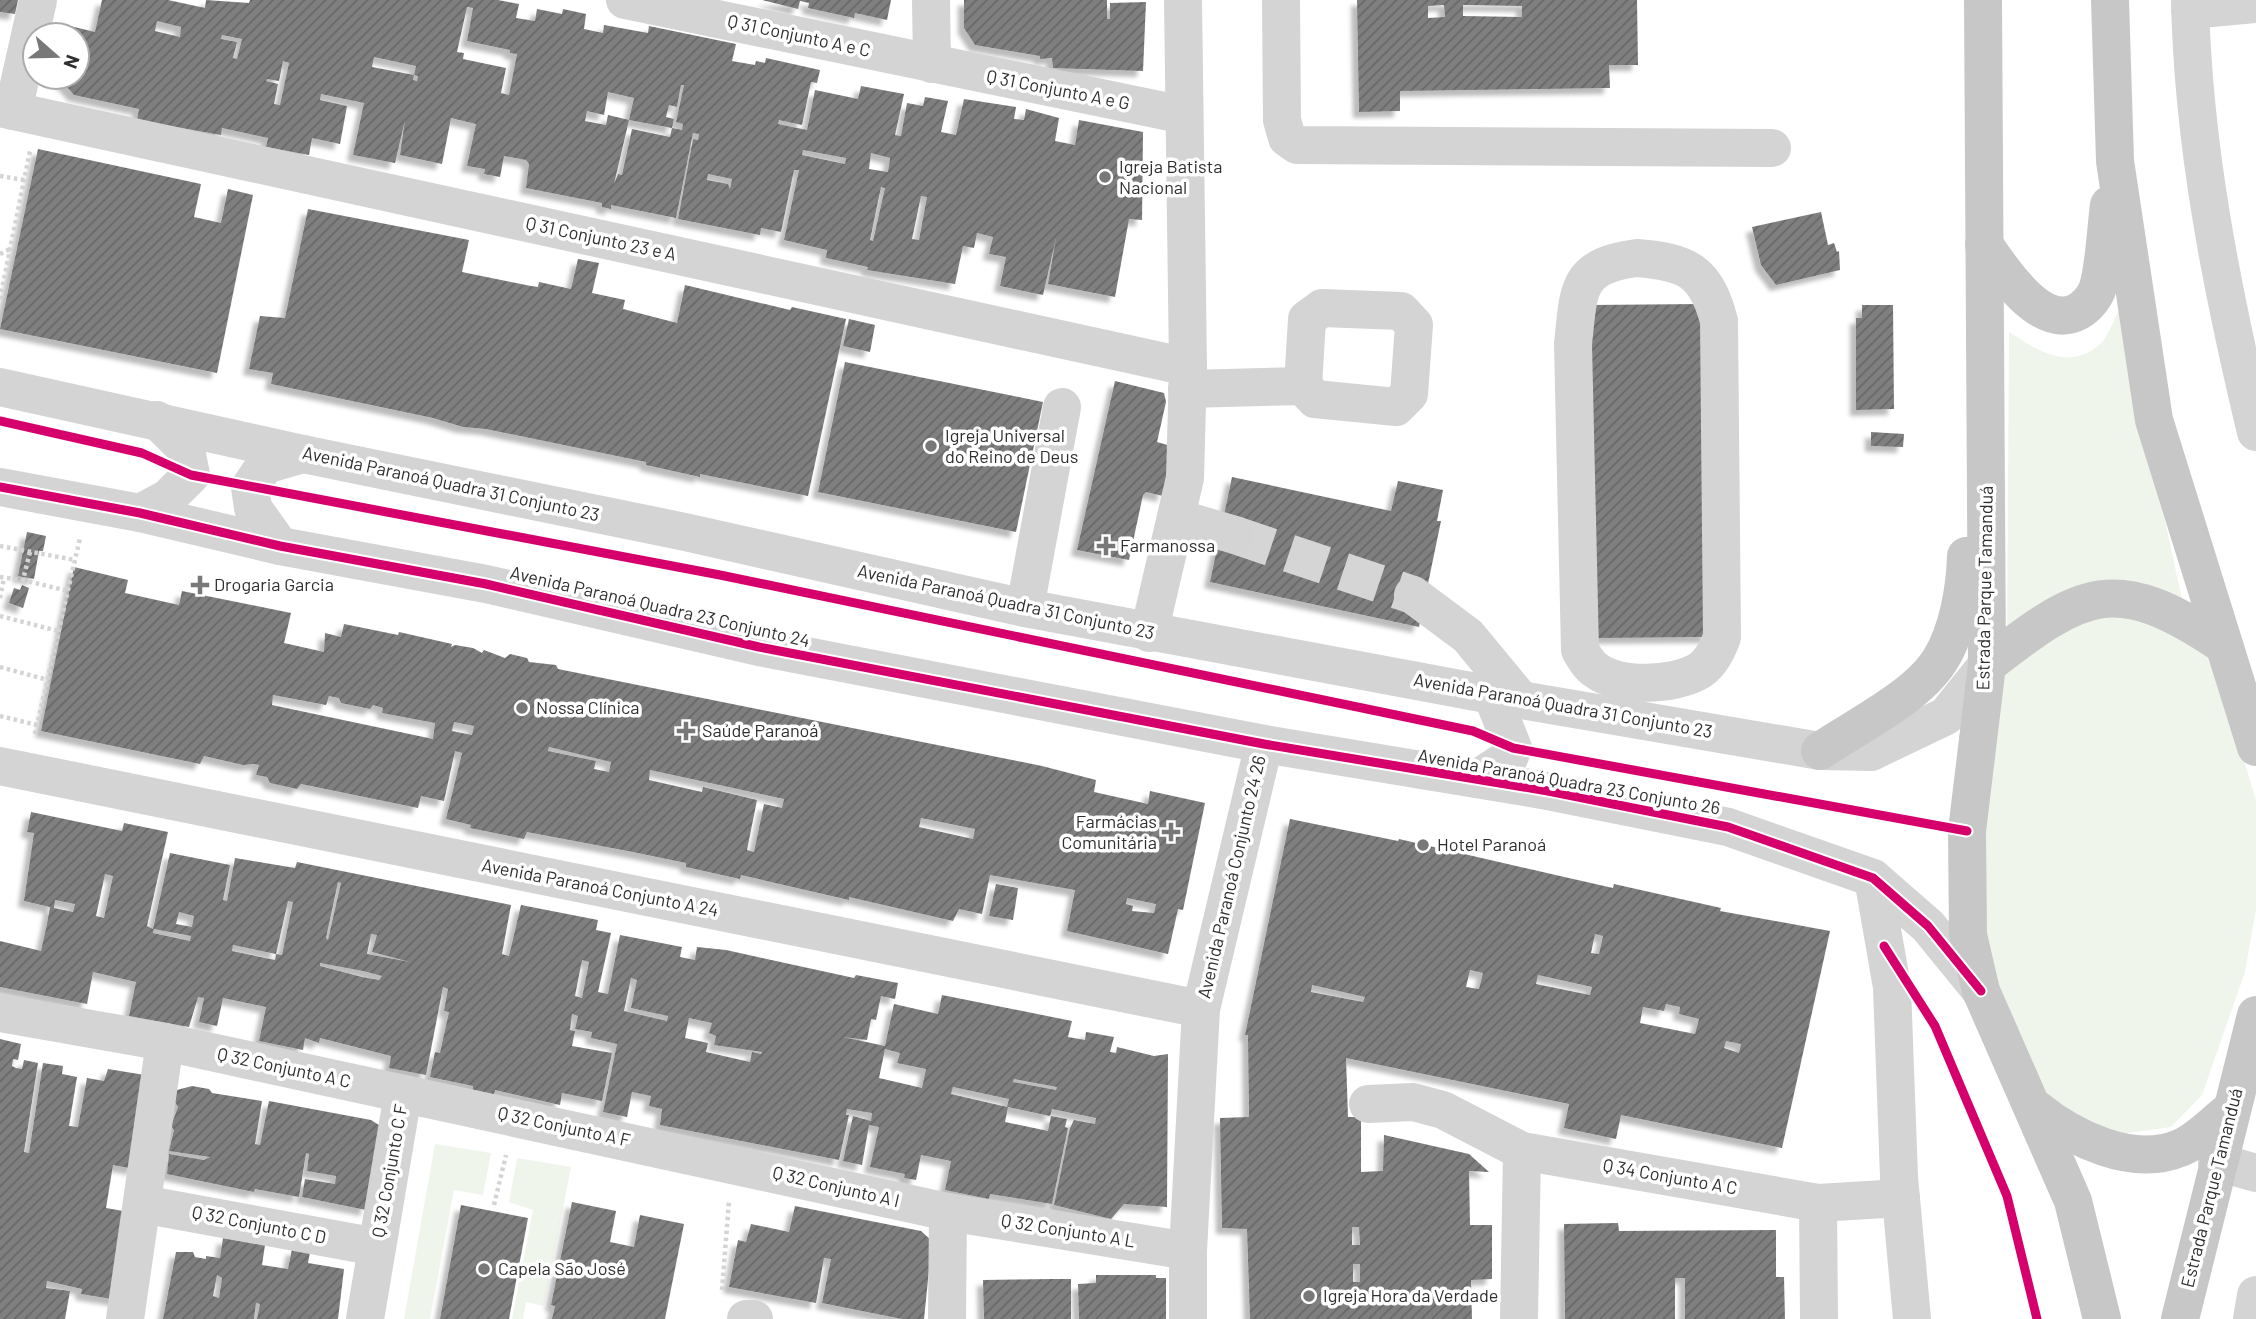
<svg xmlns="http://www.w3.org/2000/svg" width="2256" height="1319" viewBox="0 0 2256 1319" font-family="Barlow,sans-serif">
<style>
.green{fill:#f0f5ec}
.building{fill:url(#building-hatch);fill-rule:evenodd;filter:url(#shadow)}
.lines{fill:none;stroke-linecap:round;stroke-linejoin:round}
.minor-tunnel{stroke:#d5d5d5;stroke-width:38;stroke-dasharray:38 19;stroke-linecap:butt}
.path{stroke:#d4d4d4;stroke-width:4.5;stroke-dasharray:3.5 3.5;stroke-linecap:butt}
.minor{stroke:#d4d4d4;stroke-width:38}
.major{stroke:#c7c7c7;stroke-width:38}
.cycleway-casing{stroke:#fff;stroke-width:13}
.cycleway{stroke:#d6006c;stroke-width:9}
.poi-dot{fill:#787878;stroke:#fff;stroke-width:2.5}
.labels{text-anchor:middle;stroke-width:7;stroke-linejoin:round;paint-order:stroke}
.street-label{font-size:18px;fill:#2f2f2f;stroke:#fff}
.poi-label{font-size:18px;fill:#2f2f2f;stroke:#fff;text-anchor:start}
</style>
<defs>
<pattern id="building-hatch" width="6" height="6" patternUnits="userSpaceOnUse" patternTransform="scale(1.75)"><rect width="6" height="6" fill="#7f7f7f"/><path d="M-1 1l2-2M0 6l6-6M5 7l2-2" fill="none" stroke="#686868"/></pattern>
<filter id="shadow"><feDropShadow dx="-6" dy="6" stdDeviation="2" flood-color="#0004"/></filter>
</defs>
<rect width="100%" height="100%" fill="#fff"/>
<g class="green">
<path d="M 2119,310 L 2184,608 L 2007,631 L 2009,332 C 2037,350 2069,372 2100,344 C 2108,337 2114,319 2119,310 Z"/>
<polygon points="2142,614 2213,657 2256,800 2256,909 2245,972 2202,1095 2171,1127 2109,1136 2044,1105 1989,989 1976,831 1996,675 2093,615"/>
<polygon points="435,1144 491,1153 483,1195 454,1190 430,1319 404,1319"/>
<polygon points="517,1158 571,1167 544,1306 526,1302 523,1319 512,1319 533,1210 509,1202"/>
</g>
<g class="building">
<polygon points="0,0 18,0 15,14 0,12"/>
<path d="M 102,0 L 168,0 L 205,8 L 206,0 L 249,3 L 250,0 L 498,0 L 519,4 L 516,18 L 535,21 L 537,9 L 562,14 L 563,9 L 586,14 L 584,29 L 603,33 L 604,25 L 648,33 L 649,26 L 736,44 L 732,61 L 755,65 L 756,61 L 765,63 L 766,58 L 820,70 L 817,83 L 811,82 L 802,125 L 779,120 L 778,124 L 807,130 L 815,90 L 858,99 L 861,86 L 904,94 L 895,135 L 901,136 L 907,103 L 923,106 L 925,97 L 948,101 L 941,132 L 956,135 L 964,99 L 1016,107 L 1014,119 L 1024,120 L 1026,109 L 1059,118 L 1055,141 L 1075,145 L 1079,120 L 1143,132 L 1142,220 L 1129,219 L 1115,297 L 1048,284 L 1056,238 L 1043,295 L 1000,286 L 1006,257 L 989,254 L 993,237 L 977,233 L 974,248 L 963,246 L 955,284 L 867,270 L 868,267 L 826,258 L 827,250 L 784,240 L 799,170 L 794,170 L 781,232 L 761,228 L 760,235 L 678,219 L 693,139 L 698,140 L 699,134 L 693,133 L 676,218 L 611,205 L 611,209 L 602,207 L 602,203 L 526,188 L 529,164 L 526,160 L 504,156 L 500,177 L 484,174 L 485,169 L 467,166 L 476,124 L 451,118 L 442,164 L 400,155 L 405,120 L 395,163 L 353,155 L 364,103 L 321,94 L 320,100 L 347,106 L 340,144 L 312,138 L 309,155 L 266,147 L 268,138 L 222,128 L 221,135 L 137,120 L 139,109 L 74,95 L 58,77 L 77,77 L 77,35 L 64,35 L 66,25 L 95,32 ZM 467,7 L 473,8 L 467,41 L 510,50 L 510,53 L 517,54 L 509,95 L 501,93 L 506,68 L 463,59 L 464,53 L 457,52 ZM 157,21 L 181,27 L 180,37 L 155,31 ZM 222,35 L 242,39 L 237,59 L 233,58 L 237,42 L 221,39 ZM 374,57 L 416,66 L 414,75 L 418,76 L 417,81 L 413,80 L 414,75 L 372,67 ZM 283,61 L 289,63 L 280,105 L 274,104 L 278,84 L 266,81 L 267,79 L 279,81 ZM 681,85 L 684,85 L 676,122 L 683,124 L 682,130 L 672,128 L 670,137 L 632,129 L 622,175 L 618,174 L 614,184 L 629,120 L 672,128 L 674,119 L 666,117 L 669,105 L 677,107 ZM 608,92 L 634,98 L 629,120 L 608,115 L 606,125 L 585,121 L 587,111 L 604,115 ZM 803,150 L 846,158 L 845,164 L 802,155 ZM 871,153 L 890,158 L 888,172 L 869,169 ZM 708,174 L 732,179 L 730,189 L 728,184 L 707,180 ZM 881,187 L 885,188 L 873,241 L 870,240 ZM 921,196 L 927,197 L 919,240 L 912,239 Z"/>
<polygon points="762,0 891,0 887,20 855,13 854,18 808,8 809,3 800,1 798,9"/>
<polygon points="964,0 1107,0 1107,19 1110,19 1110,3 1146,2 1143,71 1053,68 1052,58 1040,59 1040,56 975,45 964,28"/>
<path d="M 1357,0 L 1637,0 L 1638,65 L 1609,65 L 1610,88 L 1400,91 L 1400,111 L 1359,112 ZM 1444,5 L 1445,17 L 1428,18 L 1428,6 ZM 1463,5 L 1522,6 L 1522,17 L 1463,16 Z"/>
<polygon points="38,149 201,184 194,217 221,223 228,189 253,195 217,373 0,329"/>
<polygon points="308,209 469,240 462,272 531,286 538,287 539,282 571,289 578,259 599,263 592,293 625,300 623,309 677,323 685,285 790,310 792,307 846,319 808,496 700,474 700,477 646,465 646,462 486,429 463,427 433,418 271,384 273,373 249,369 260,316 285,318"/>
<polygon points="1821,212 1828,245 1834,243 1837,252 1839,251 1840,270 1776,285 1761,265 1752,227"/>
<polygon points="1703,304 1708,637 1595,638 1591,305"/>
<polygon points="1862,305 1893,305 1894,409 1856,410 1856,318 1862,318"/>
<polygon points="849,319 875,325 870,352 843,346"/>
<polygon points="845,362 1043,402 1016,532 818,492"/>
<polygon points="1115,381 1164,393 1166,402 1157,442 1171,446 1163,496 1146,492 1143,495 1129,560 1077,550"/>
<polygon points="1871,432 1904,434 1903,447 1871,446"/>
<polygon points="1232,477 1391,511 1398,481 1443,490 1437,521 1441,521 1419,627 1210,582"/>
<polygon points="27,532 46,536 43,551 39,551 34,579 18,576"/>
<path d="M 74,567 L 128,580 L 125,593 L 179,605 L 182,591 L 291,613 L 284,643 L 324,652 L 325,633 L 341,637 L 344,624 L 398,635 L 399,632 L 452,644 L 451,647 L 455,645 L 473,648 L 482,653 L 484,650 L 505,658 L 510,654 L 527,658 L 529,662 L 556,665 L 558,669 L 1042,766 L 1096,780 L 1094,792 L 1148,804 L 1150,791 L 1205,803 L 1183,910 L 1178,909 L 1168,954 L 1067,931 L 1075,890 L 990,875 L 982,914 L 959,909 L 953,921 L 849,897 L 849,900 L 741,875 L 740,879 L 686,867 L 686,863 L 633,852 L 527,832 L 524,839 L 470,828 L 471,825 L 446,819 L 462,753 L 455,751 L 444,801 L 421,796 L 418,808 L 311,786 L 301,784 L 297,789 L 270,783 L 267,777 L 256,775 L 259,765 L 254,764 L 243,765 L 204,756 L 200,764 L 41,731 ZM 273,695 L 326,705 L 329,696 L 339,698 L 341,703 L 370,709 L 373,705 L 383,708 L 382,713 L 435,723 L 433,739 L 272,705 ZM 454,722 L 474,726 L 472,735 L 452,731 ZM 549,747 L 611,762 L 609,772 L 594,769 L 596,761 L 548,751 ZM 650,770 L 784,799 L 782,808 L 764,804 L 754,852 L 747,850 L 757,800 L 703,787 L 702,792 L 649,780 ZM 921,818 L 975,829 L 973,839 L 919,827 ZM 1127,898 L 1156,904 L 1154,913 L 1132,911 L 1133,906 L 1126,904 Z"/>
<polygon points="22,585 29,588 23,608 9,603 14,588 20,590"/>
<path d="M 31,812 L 122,831 L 124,823 L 168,832 L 147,926 L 153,929 L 170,853 L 230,865 L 223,900 L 227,901 L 235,858 L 295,868 L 297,862 L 511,905 L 502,954 L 509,956 L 521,905 L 598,920 L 596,930 L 611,933 L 598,992 L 608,994 L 620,935 L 682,947 L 680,957 L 695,960 L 697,947 L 726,950 L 854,978 L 856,975 L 898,983 L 895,999 L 881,996 L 876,1020 L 871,1019 L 867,1040 L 843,1037 L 885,1046 L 894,1004 L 938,1014 L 942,995 L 1072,1021 L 1068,1037 L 1085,1040 L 1086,1032 L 1114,1037 L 1110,1052 L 1116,1053 L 1117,1047 L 1154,1056 L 1168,1054 L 1167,1207 L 1124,1204 L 1111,1219 L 1054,1205 L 1070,1128 L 1074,1120 L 1095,1124 L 1096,1118 L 1052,1109 L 1050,1116 L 1008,1107 L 1005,1122 L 1048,1131 L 1051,1116 L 1067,1119 L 1065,1127 L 1068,1128 L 1052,1204 L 990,1194 L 989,1199 L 945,1190 L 951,1161 L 921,1155 L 916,1180 L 904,1178 L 905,1174 L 870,1167 L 879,1127 L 869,1125 L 862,1165 L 843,1161 L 853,1116 L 871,1121 L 872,1113 L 847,1109 L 846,1115 L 849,1115 L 839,1160 L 660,1125 L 662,1109 L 649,1106 L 651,1096 L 632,1092 L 627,1117 L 603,1112 L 617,1044 L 591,1038 L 592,1032 L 575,1029 L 578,1016 L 572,1014 L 570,1030 L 575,1031 L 572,1046 L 612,1053 L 602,1101 L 562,1093 L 560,1105 L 495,1090 L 493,1098 L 472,1094 L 473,1086 L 430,1077 L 435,1052 L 440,1053 L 449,1012 L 444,1011 L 448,989 L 443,987 L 426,1075 L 389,1068 L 391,1056 L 320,1038 L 319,1043 L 305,1038 L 303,1050 L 259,1041 L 266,1007 L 223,998 L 217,1026 L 199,1022 L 204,998 L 198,997 L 189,1027 L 129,1016 L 136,982 L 93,972 L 87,1004 L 0,987 L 0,941 L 41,951 L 47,924 L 50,907 L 24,901 L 34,833 L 27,832 ZM 105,874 L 113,876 L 104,918 L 96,916 ZM 338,882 L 341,883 L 328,940 L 326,938 ZM 55,900 L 75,904 L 73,912 L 54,908 ZM 288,901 L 293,902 L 282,955 L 276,954 L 275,960 L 232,951 L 233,945 L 276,954 ZM 179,912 L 194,916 L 192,927 L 176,924 ZM 154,929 L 191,936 L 190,941 L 153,933 ZM 371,934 L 377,935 L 372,952 L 410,962 L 367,954 ZM 582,960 L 589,962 L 582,998 L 575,996 ZM 320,963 L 363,971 L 382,976 L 379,980 L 362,977 L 320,966 ZM 631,978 L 637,980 L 631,1008 L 668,1016 L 667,1021 L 624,1011 ZM 689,1018 L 712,1023 L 709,1033 L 716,1036 L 714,1045 L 762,1052 L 761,1054 L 752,1052 L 750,1062 L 706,1052 L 708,1043 L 685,1038 ZM 885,1049 L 900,1053 L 897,1063 L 926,1069 L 922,1088 L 879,1078 ZM 1014,1079 L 1057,1087 L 1056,1090 L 1013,1082 ZM 953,1087 L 1009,1099 L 1007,1107 L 951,1094 Z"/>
<path d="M 1290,819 L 1398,841 L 1399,839 L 1560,876 L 1613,888 L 1614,884 L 1721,908 L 1720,911 L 1830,931 L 1782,1148 L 1621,1115 L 1616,1139 L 1564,1128 L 1569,1104 L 1346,1058 L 1348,1117 L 1361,1117 L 1361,1172 L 1383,1171 L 1384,1135 L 1469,1154 L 1489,1172 L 1469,1171 L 1470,1225 L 1492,1225 L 1492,1279 L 1471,1280 L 1472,1319 L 1250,1319 L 1247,1229 L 1222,1228 L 1220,1118 L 1249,1117 L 1248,1035 L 1245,1035 ZM 1595,934 L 1603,936 L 1599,954 L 1591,953 ZM 1470,970 L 1483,973 L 1479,989 L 1466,987 ZM 1538,975 L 1592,987 L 1590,995 L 1536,984 ZM 1312,985 L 1365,997 L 1363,1002 L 1311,992 ZM 1666,1004 L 1680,1007 L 1679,1014 L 1699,1019 L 1695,1034 L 1640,1023 L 1643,1007 L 1664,1011 ZM 1726,1041 L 1741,1044 L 1739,1053 L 1724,1048 ZM 1352,1227 L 1359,1227 L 1360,1245 L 1352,1245 ZM 1353,1264 L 1360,1264 L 1360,1282 L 1353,1282 Z"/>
<polygon points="996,884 1018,888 1013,920 989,916"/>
<polygon points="0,1039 21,1044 18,1060 13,1059 12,1066 16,1068 22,1069 24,1060 38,1063 24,1152 29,1153 43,1063 63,1066 62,1074 77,1077 69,1126 78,1127 87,1078 104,1081 108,1069 151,1076 134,1169 113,1165 106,1208 135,1213 118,1300 81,1294 82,1289 47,1281 46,1288 70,1291 65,1319 0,1319"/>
<polygon points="192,1086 209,1089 212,1093 262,1101 255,1144 260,1145 269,1101 371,1120 382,1127 366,1210 302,1197 305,1179 335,1184 336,1176 307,1171 309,1154 306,1153 299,1197 255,1189 254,1192 167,1174 169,1154 204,1160 210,1157 169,1151 174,1130 171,1126 178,1107 175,1102 177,1090"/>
<polygon points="572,1202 616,1211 610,1242 634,1247 640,1215 684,1224 665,1319 552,1319 555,1306 551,1305"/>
<polygon points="461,1205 528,1218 509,1319 440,1319"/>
<polygon points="795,1206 921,1231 932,1241 924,1319 902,1319 822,1303 831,1259 824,1258 816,1303 729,1287 738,1240 746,1242 751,1224 789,1232"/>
<polygon points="1618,1223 1619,1231 1776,1230 1776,1277 1784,1277 1785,1319 1685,1319 1685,1278 1675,1278 1675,1319 1565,1319 1564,1224"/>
<path d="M 223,1238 L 265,1245 L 262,1265 L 288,1269 L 292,1249 L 310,1252 L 308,1263 L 344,1269 L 338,1319 L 257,1319 L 260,1304 L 256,1303 L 254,1319 L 163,1319 L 176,1252 L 193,1252 L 195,1257 L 206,1259 L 206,1256 L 220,1258 ZM 217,1275 L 222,1278 L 219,1298 L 213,1296 Z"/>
<polygon points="1096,1275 1156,1275 1156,1278 1166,1278 1166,1319 1079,1319 1078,1284 1096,1283"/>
<polygon points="1053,1279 1071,1279 1071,1319 984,1319 983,1280"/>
</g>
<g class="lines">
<polyline class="minor-tunnel" points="1235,535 1413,595"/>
<g class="path">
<polyline points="0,176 24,180"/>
<polyline points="0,254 10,249"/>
<polyline points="0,299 30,151"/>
<polyline points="0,546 75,560"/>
<polyline points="30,552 23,580 68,591"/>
<polyline points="0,577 23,580"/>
<polyline points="0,598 4,578"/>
<polyline points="0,616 58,631"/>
<polyline points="0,667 48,680"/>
<polyline points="0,716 37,725"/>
<polyline points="35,734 80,538"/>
<polyline points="494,1205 506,1155"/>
<polyline points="722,1290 729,1201"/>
</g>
<g class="minor">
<polyline points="625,0 1184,115"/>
<polyline points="931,0 932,64"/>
<polyline points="1281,0 1282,120 1287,138 1297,145 1772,148"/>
<path d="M 2190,0 C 2193,146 2222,290 2256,432"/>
<polyline points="2190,10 2256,4"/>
<polyline points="0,108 1188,367"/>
<polyline points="13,111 38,0"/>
<path d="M 1637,258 C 1687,262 1706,271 1719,321 L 1722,637 C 1717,651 1710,665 1697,672 C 1672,685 1621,688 1597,671 C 1589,666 1584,657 1580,650 L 1573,344 C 1579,290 1575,266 1637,258 Z"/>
<polyline points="0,387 303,454 685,532 1025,608 1492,695 1820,751 1871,752 1946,716 1987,665"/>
<polyline points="1187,389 1303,386 1315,399 1396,407 1409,394 1414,325 1401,311 1322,308 1307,319 1303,386"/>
<polyline points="0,487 140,513 280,546 486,584 759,647 1264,744 1548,791 1728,827 1873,878 1928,926 1981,991"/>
<polyline points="140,513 168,498 191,475 186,449 157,420"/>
<polyline points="1177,518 1235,535"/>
<polyline points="280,546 253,508 250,487 265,465 303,454"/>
<polyline points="1413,595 1468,636 1520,699"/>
<polyline points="1025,608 1062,407"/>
<polyline points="1149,633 1185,478 1188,367 1183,0"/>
<polyline points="0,766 1201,1009"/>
<polyline points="1477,779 1509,758 1513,748 1492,695"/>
<polyline points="1873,878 1892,987 1899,1177 1912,1319"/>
<polyline points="0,1013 165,1042 948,1212 1188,1251"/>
<polyline points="1368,1104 1413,1102 1443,1110 1522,1151 1818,1203 1901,1198"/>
<polyline points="2217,1162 2256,1173"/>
<polyline points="1818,1203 1819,1319"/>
<polyline points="142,1204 377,1247"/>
<polyline points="125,1319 165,1042"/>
<polyline points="365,1319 403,1094"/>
<polyline points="746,1319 754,1319"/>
<polyline points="947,1319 948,1212"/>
<polyline points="1188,1319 1188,1251 1201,1009 1264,744"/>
<polyline points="1519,1319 1522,1151"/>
<polyline points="2252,1319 2256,1295"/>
</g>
<g class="major">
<polyline points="1983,0 1987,665 1967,831 1968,935 1981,991 2073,1201 2102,1319"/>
<polyline points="2110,0 2115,161 2154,420 2256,747"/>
<path d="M 1984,244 C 2002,271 2039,328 2075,313 C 2084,309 2093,300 2097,290 C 2104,272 2106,227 2109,205"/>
<path d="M 1987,665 C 2083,590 2115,572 2222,644"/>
<path d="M 1820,751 C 1857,726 1917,697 1940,660 C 1958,632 1965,588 1966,556"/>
<path d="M 2035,1108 C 2072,1138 2132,1168 2180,1148 C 2198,1141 2216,1121 2232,1109"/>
<polyline points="2180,1319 2256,1015"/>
</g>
<g class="cycleway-casing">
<g id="cycleway">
<polyline points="0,421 142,453 191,475 720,575 1473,731 1513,748 1967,831"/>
<polyline points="0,487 140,513 280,546 486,584 759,647 1264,744 1548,791 1728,827 1873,878 1928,926 1981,991"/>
<polyline points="1884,946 1935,1026 2007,1196 2037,1319"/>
</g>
</g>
<use href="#cycleway" class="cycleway"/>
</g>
<g class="poi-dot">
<circle cx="1105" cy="177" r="7"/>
<circle cx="931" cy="446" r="7"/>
<path d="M1102.5 535.5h7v7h7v7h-7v7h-7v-7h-7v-7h7z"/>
<path d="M196.5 574.5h7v7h7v7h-7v7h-7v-7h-7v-7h7z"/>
<circle cx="522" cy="708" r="7"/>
<path d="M682.5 720.5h7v7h7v7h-7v7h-7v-7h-7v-7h7z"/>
<path d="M1167.5 821.5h7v7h7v7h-7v7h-7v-7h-7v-7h7z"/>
<circle cx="1423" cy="845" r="7"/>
<circle cx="484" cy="1269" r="7"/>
<circle cx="1309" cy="1296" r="7"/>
</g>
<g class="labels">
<g class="street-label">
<text transform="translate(799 36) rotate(12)" y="6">Q 31 Conjunto A e C</text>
<text transform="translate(1058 90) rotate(11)" y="6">Q 31 Conjunto A e G</text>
<text transform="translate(601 239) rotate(12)" y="6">Q 31 Conjunto 23 e A</text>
<text transform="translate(451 484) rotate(12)" y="6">Avenida Paranoá Quadra 31 Conjunto 23</text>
<text transform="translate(1985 588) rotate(-89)" y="6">Estrada Parque Tamanduá</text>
<text transform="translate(1006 602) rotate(12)" y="6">Avenida Paranoá Quadra 31 Conjunto 23</text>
<text transform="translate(660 607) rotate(13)" y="6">Avenida Paranoá Quadra 23 Conjunto 24</text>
<text transform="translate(1563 706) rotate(10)" y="6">Avenida Paranoá Quadra 31 Conjunto 23</text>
<text transform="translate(1569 782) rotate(10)" y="6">Avenida Paranoá Quadra 23 Conjunto 26</text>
<text transform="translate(1232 877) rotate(-77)" y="6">Avenida Paranoá Conjunto 24 26</text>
<text transform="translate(600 888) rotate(11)" y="6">Avenida Paranoá Conjunto A 24</text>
<text transform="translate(284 1068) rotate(12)" y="6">Q 32 Conjunto A C</text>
<text transform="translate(564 1127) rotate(12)" y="6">Q 32 Conjunto A F</text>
<text transform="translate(390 1171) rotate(-80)" y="6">Q 32 Conjunto C F</text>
<text transform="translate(1670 1177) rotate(10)" y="6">Q 34 Conjunto A C</text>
<text transform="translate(836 1187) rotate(13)" y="6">Q 32 Conjunto A I</text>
<text transform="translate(2212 1188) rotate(-76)" y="6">Estrada Parque Tamanduá</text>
<text transform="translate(259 1225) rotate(11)" y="6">Q 32 Conjunto C D</text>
<text transform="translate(1068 1231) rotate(9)" y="6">Q 32 Conjunto A L</text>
</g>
<g class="poi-label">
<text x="1119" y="173">Igreja Batista<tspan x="1119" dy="21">Nacional</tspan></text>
<text x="945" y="442">Igreja Universal<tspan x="945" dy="21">do Reino de Deus</tspan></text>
<text x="1120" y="552">Farmanossa</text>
<text x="214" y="591">Drogaria Garcia</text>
<text x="536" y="714">Nossa Clínica</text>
<text x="702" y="737">Saúde Paranoá</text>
<text x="1157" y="828" text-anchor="end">Farmácias<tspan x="1157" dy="21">Comunitária</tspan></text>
<text x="1437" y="851">Hotel Paranoá</text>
<text x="498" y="1275">Capela São José</text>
<text x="1323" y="1302">Igreja Hora da Verdade</text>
</g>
</g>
<g transform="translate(56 56) rotate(110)"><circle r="33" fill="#ffffff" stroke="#acacac" stroke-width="2"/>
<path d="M0-5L12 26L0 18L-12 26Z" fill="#787878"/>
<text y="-10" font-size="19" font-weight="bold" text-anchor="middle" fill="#2f2f2f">N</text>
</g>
</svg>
